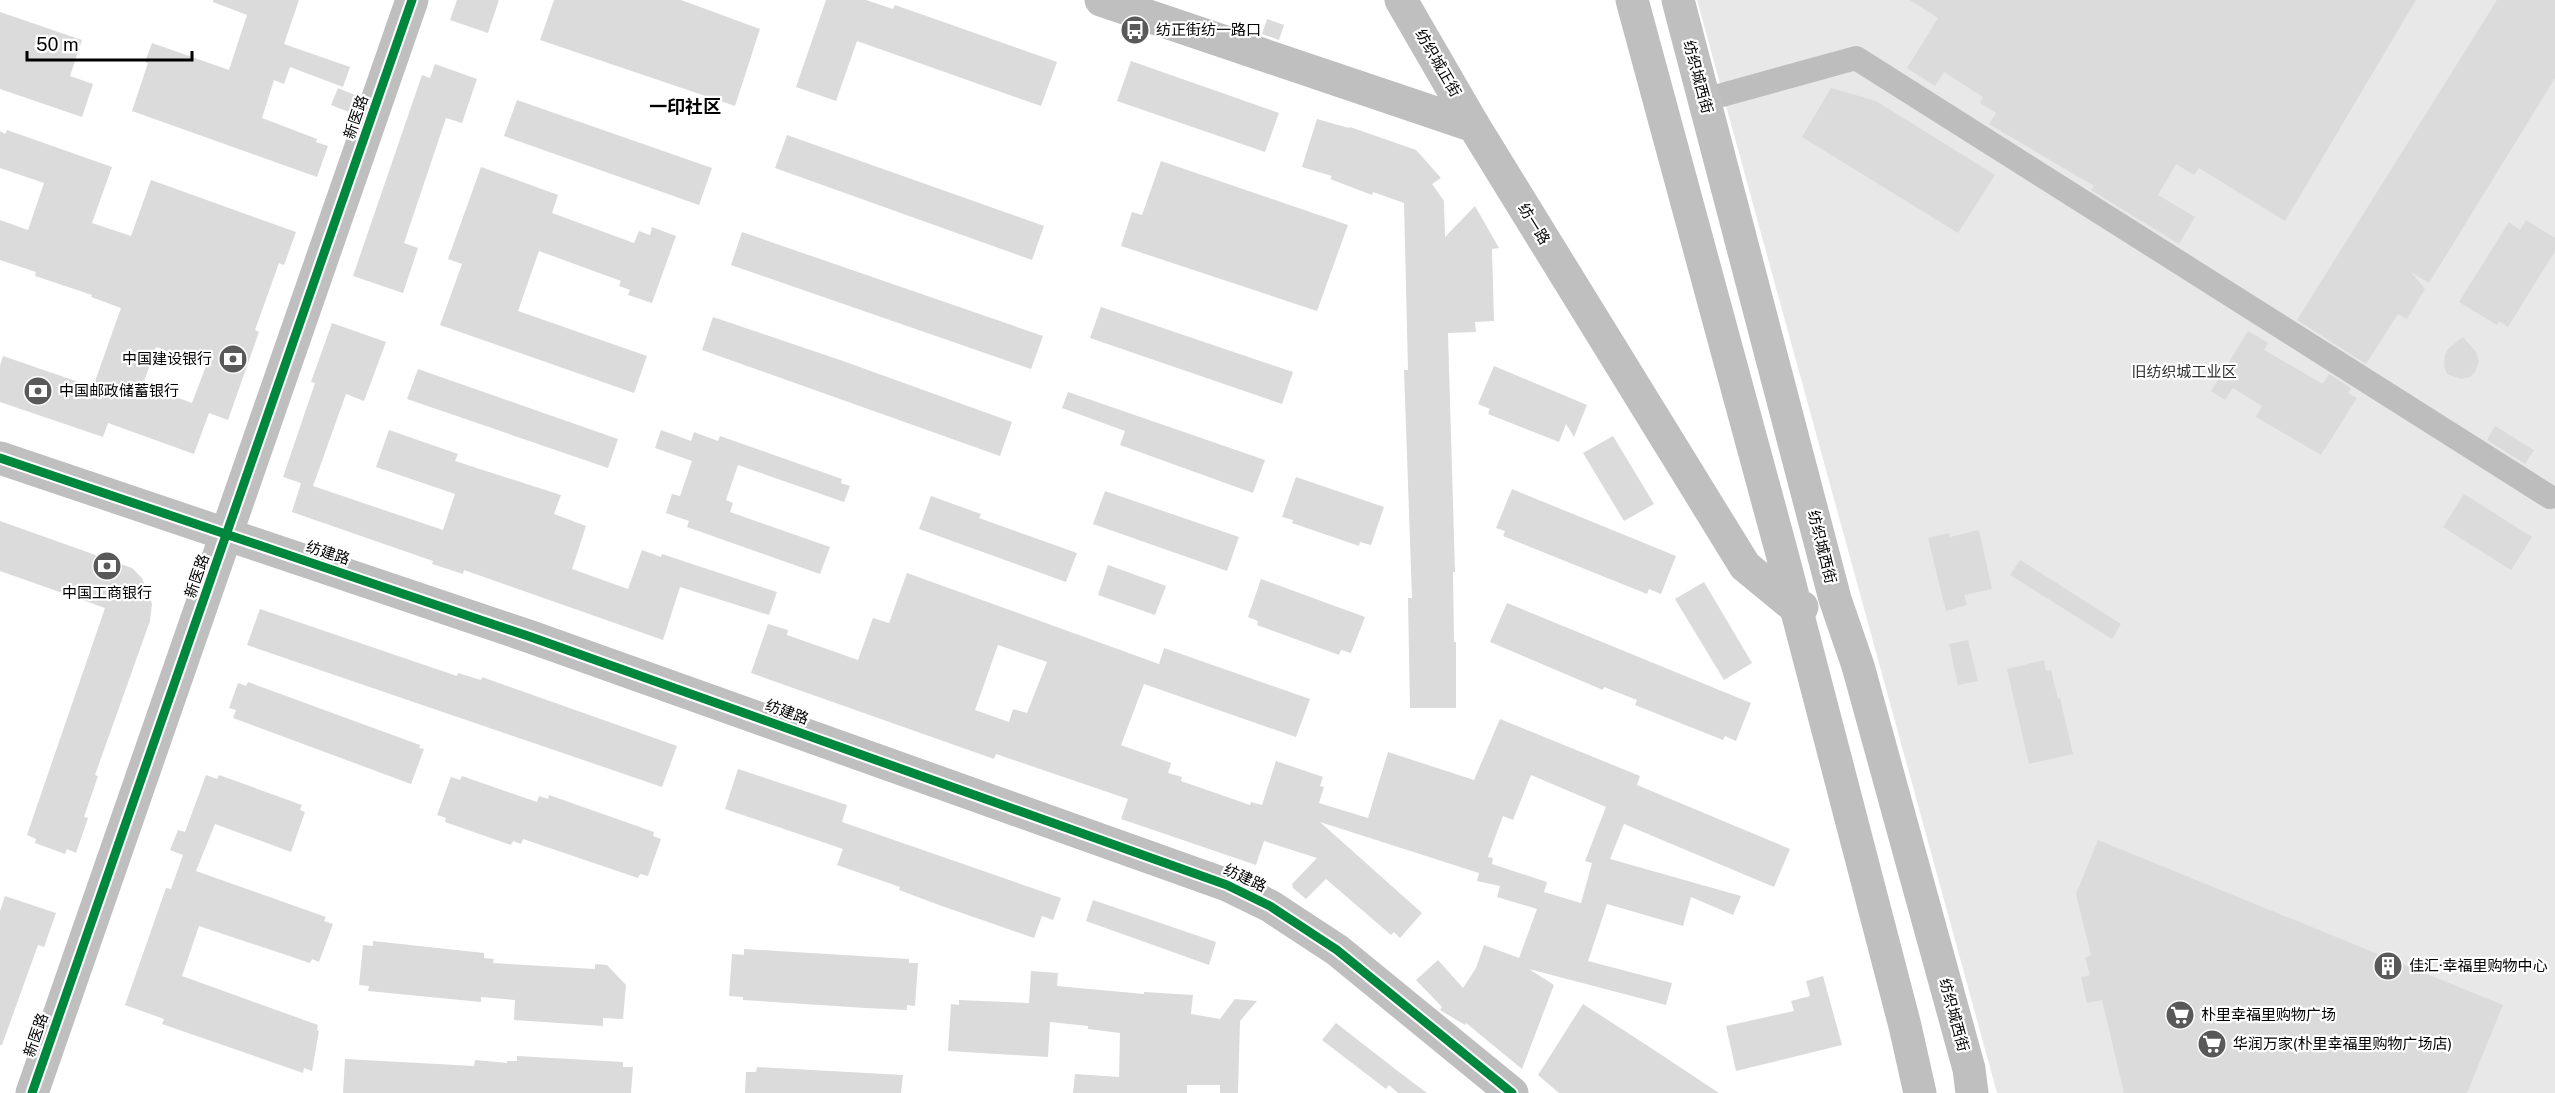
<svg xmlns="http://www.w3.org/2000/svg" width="2555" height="1093" viewBox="0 0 2555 1093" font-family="'Public Sans','Noto Sans SC',sans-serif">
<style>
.green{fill:#e8e8e8}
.building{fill:#dbdbdb;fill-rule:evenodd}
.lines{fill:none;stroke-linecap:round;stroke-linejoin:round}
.street{stroke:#bdbdbd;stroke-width:24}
.secondary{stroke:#bfbfbf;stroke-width:33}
.cycleway-casing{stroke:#fff;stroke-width:13}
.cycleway{stroke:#00873e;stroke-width:9}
.labels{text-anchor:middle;stroke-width:4.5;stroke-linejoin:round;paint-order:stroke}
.poi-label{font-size:15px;fill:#000;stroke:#fff;text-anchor:start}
.street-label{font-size:15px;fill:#000;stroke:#fff}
.park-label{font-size:15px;fill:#2c2c2c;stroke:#fff}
.quarter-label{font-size:18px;font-weight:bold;fill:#000;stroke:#fff}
</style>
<rect width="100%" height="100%" fill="#fff"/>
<polygon class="green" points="1697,0 2555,0 2555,1093 1997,1093"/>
<g class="building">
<polygon points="213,0 299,0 284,44 350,67 343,87 290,67 284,84 274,80 262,118 317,139 316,142 328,146 317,177 132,111 148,63 145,62 152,43 229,70 247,15 213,2"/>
<polygon points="457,0 499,0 488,33 450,20"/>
<polygon points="554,0 681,0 760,29 735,106 540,40"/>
<polygon points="826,0 866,0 893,9 895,5 1057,62 1041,106 857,41 836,101 796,87"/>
<polygon points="1910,0 2416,0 2285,221 2199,168 2194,175 2176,164 2158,195 2195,217 2179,244 2091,190 2094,186 1989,124 1996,113 1980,103 1983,97 1944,72 1935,86 1907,68 1938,18"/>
<polygon points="2497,0 2555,0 2555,78 2429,283 2411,272 2425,289 2407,319 2398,314 2366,364 2297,320"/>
<polygon points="0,12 82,40 70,76 93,84 82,117 0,89"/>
<polygon points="1267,19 1284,25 1279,40 1262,34"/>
<polygon points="1131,61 1279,113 1265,152 1117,101"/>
<polygon points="435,64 477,79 462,123 446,118 404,243 418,248 403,293 353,276 422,75 430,78"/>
<polygon points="338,88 355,95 349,112 331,105"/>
<polygon points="1831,88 1876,101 1995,175 1958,233 1802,137"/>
<polygon points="517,100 712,168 699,205 504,136"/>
<polygon points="1317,119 1349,128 1350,127 1416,150 1441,178 1432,184 1444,201 1445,237 1475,206 1499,248 1492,249 1494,321 1475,322 1476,332 1448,333 1455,572 1453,572 1454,642 1456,642 1456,708 1410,708 1408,598 1412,598 1404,370 1408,370 1404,203 1373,192 1372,195 1330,179 1332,176 1302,167"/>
<path d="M 7,130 L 112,167 L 92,223 L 131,236 L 151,180 L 296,232 L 284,265 L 279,263 L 255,330 L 259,332 L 228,420 L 209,413 L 194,454 L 108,423 L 103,437 L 0,402 L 0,366 L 3,356 L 93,387 L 121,308 L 91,297 L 92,295 L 35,276 L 36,272 L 0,260 L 0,220 L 28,230 L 44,183 L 0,168 L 0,131 L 5,134 ZM 156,347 L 206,366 L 192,403 L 143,385 Z"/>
<polygon points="787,135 1044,226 1032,260 775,168"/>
<polygon points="1161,161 1348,225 1317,311 1121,246 1132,212 1142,215"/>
<polygon points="481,167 558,195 552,213 634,243 639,231 650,235 652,227 676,236 652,303 628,295 630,290 619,286 621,281 539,251 518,311 647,356 634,393 440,325 462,264 448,259"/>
<polygon points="2526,220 2555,238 2555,251 2508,327 2499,321 2497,325 2459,302 2509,222 2520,230"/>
<polygon points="742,232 1043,336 1031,369 731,265"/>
<polygon points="1101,307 1293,372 1282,404 1090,338"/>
<polygon points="713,317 843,361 1012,422 1000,456 702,350"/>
<polygon points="332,323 386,342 364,401 346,394 313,486 443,530 455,494 376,467 389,430 458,454 455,461 561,495 554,514 586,526 572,569 628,589 642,550 661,557 662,554 777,592 769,615 680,587 663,640 464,570 463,574 432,564 433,561 292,512 301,483 283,477 315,383 311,382"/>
<polygon points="2248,331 2268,343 2264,350 2323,384 2329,374 2351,388 2348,393 2357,398 2321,455 2256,417 2262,406 2233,388 2225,400 2211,391"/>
<polygon points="2463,337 2476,352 2479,361 2475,372 2470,377 2461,379 2447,374 2444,366 2445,355 2448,349"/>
<polygon points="1494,366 1587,405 1574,437 1566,424 1559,442 1488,414 1490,409 1478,404"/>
<polygon points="418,369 618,439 608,468 407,399"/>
<polygon points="1068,392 1265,460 1253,493 1120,445 1125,431 1062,408"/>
<polygon points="2495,426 2534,450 2525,464 2487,440"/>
<polygon points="661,430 691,441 694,432 718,441 720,436 842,479 841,483 850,486 844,502 738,465 726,500 733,503 730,512 830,547 820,574 687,527 689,521 666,513 672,494 680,496 692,461 655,448"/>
<polygon points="1613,436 1654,504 1624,521 1583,453"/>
<polygon points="1296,477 1384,507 1371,545 1360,542 1359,546 1292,523 1293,520 1282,517"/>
<polygon points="1512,489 1676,556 1661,594 1649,589 1647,594 1503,536 1505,531 1496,528"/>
<polygon points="1105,491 1239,537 1227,571 1093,524"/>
<polygon points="2464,494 2532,537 2511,570 2443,527"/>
<polygon points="931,496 981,514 979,518 1077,553 1066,582 919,529"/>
<polygon points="0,521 132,568 142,578 152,604 150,621 95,775 98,776 84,817 88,818 76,853 67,849 65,854 35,843 36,839 27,835 105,608 0,571"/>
<polygon points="1979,530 1992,589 1964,595 1967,605 1946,611 1928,538 1949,533 1950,537"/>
<polygon points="2020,560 2121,624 2112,639 2010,575"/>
<polygon points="1108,565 1166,586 1155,615 1098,595"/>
<path d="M 907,573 L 1159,664 L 1164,648 L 1310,699 L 1296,737 L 1144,684 L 1121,745 L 1171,763 L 1168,773 L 1182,777 L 1181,781 L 1250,805 L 1251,802 L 1262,805 L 1276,761 L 1323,777 L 1320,786 L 1324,787 L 1319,803 L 1368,818 L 1388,752 L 1474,780 L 1500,719 L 1640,776 L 1637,785 L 1790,849 L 1774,887 L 1624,824 L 1610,859 L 1741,896 L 1733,915 L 1691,897 L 1683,926 L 1607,904 L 1588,961 L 1672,983 L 1666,1005 L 1529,969 L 1554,985 L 1522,1069 L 1466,1023 L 1465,1025 L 1440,1010 L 1442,1007 L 1416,980 L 1438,960 L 1463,988 L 1476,968 L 1484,945 L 1519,958 L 1537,909 L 1497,897 L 1500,886 L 1477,881 L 1479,873 L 1320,822 L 1422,913 L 1400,938 L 1394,932 L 1391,935 L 1326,879 L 1306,899 L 1293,888 L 1292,884 L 1317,858 L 1264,841 L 1256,865 L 1121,819 L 1128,799 L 996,754 L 994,759 L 751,673 L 768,624 L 788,630 L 787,635 L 858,660 L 873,618 L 889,623 ZM 998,645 L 1047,662 L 1027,713 L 1013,709 L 1009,722 L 975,710 ZM 1531,775 L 1606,807 L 1585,861 L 1592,863 L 1581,903 L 1544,892 L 1547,882 L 1492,864 L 1493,858 L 1488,857 L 1503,816 L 1513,820 Z"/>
<polygon points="1261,579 1365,617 1351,653 1341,650 1339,655 1257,625 1258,621 1248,617"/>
<polygon points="1704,582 1752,663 1724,680 1675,599"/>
<polygon points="1507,603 1751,703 1736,741 1725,736 1723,740 1635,705 1637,700 1604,687 1603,690 1490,642"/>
<polygon points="260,609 457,676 458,673 481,680 482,677 677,746 662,787 247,645"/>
<polygon points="1968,640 1978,681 1958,685 1949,644"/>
<polygon points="2044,660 2046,671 2051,670 2058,699 2060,698 2073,754 2029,764 2007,669"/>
<polygon points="248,682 420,745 419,748 424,749 411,784 233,718 236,710 229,708 238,683 246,686"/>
<polygon points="738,769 847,805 842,822 1061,898 1053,920 1042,916 1034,938 939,905 899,890 900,887 837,865 843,849 725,809"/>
<polygon points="206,775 217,779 219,775 302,805 300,810 305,812 291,852 215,824 196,871 326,917 324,921 333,924 319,962 312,959 310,963 199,926 182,976 318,1025 317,1030 319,1031 312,1071 304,1068 303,1073 286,1067 162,1024 164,1019 125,1005 166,888 171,889 183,855 170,850 178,830 185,832"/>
<polygon points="462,776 537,802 539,796 548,799 549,795 654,832 653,836 661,839 648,876 640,874 638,878 523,839 521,844 513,841 511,845 445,822 446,818 437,815 451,777 460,780"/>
<polygon points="2098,840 2503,1005 2467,1093 2124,1093 2102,1000 2087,1003 2081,977 2090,975 2085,958 2091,955 2076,894"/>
<polygon points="5,896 56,913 44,947 38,945 2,1045 0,1045 0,911"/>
<polygon points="1093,900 1216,942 1209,965 1086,921"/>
<polygon points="373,941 484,953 484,958 494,959 493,963 595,969 595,964 607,965 626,985 623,1019 603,1018 603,1026 514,1020 515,1000 481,997 481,1002 368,991 369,986 359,985 363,945 373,946"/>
<polygon points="744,949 909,959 909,963 918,963 915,1006 907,1005 907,1010 866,1008 743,1000 743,997 729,996 732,954 744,955"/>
<polygon points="1031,971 1058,973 1057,986 1144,994 1144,992 1193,995 1191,1014 1220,1019 1235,999 1257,1001 1240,1021 1238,1093 1220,1093 1220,1085 1187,1085 1187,1093 1073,1093 1075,1074 1119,1077 1120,1033 1088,1029 1088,1026 1050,1022 1048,1057 948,1051 951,1004 959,1005 959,1000 1029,1003"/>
<polygon points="1823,976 1842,1045 1736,1071 1726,1026 1794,1011 1791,1001 1810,996 1806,981"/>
<polygon points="1583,1004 1651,1048 1719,1093 1559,1093 1538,1075"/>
<polygon points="1336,1023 1399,1072 1427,1093 1398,1093 1389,1085 1386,1089 1322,1040"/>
<polygon points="517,1056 623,1062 623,1067 633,1067 631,1093 343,1093 345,1059 474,1066 475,1060 507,1063 507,1061 517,1061"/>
<polygon points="757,1067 903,1075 901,1093 745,1093 746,1072 756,1072"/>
</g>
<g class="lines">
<polyline class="street" points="1704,100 1856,58 2550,497"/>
<g class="secondary">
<polyline points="1101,0 1474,126 1745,566 1796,608 1802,607"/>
<polyline points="1401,0 1474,126"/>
<polyline points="1632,0 1781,550 1905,1026 1920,1093"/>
<polyline points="1678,0 1835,599 1858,666 1969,1069 1972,1093"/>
<polyline points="0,458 531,637 1227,885 1270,906 1337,950 1512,1093"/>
<polyline points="32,1093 412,0"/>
</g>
<g class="cycleway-casing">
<g id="cycleway">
<polyline points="0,458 531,637 1227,885 1270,906 1337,950 1512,1093"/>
<polyline points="32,1093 412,0"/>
</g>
</g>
<use href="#cycleway" class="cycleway"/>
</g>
<defs>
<g id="bus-disc" transform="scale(1.5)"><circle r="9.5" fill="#595959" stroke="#fff"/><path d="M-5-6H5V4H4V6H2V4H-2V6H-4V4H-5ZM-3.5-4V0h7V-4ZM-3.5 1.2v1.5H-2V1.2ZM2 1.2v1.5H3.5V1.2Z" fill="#fff"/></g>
<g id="bank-disc" transform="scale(1.5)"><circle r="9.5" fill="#595959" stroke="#fff"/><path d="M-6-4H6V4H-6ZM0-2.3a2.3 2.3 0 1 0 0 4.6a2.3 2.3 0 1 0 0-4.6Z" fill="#fff"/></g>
<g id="building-disc" transform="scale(1.5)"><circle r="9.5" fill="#595959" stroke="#fff"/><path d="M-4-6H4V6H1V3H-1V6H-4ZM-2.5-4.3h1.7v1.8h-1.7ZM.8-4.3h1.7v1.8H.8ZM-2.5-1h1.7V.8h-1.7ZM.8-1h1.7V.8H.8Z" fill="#fff"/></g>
<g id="supermarket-disc" transform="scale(1.5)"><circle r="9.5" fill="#595959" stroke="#fff"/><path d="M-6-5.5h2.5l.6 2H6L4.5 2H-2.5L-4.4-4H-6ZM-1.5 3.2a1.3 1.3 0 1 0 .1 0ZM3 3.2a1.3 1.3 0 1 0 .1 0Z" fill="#fff"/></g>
</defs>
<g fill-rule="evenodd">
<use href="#bus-disc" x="1135" y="30"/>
<use href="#bank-disc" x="233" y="359"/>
<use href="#bank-disc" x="38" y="391"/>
<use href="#bank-disc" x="107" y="566"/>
<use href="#building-disc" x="2388" y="966"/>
<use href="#supermarket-disc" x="2180" y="1015"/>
<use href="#supermarket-disc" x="2212" y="1044"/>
</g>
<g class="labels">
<g class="poi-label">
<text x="1156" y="35">纺正街纺一路口</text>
<text x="212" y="364" text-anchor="end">中国建设银行</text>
<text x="59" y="396">中国邮政储蓄银行</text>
<text x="107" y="598" text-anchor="middle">中国工商银行</text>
<text x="2409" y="971">佳汇·幸福里购物中心</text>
<text x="2201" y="1020">朴里幸福里购物广场</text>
<text x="2233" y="1049">华润万家(朴里幸福里购物广场店)</text>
</g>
<g class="street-label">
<text transform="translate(1438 63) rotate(60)" y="5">纺织城正街</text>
<text transform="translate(1698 77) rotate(75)" y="5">纺织城西街</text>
<text transform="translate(356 117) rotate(-71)" y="5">新医路</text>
<text transform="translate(1534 224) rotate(58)" y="5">纺一路</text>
<text transform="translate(1822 547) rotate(76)" y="5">纺织城西街</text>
<text transform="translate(328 553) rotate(18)" y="5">纺建路</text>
<text transform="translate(197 576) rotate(-71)" y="5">新医路</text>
<text transform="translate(787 712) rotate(20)" y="5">纺建路</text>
<text transform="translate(1245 878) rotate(25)" y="5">纺建路</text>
<text transform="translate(1954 1015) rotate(75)" y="5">纺织城西街</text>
<text transform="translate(36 1035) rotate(-71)" y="5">新医路</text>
</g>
<g class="park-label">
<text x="2184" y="377">旧纺织城工业区</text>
</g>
<g class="quarter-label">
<text x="685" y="113">一印社区</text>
</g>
</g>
<path d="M27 51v9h165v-9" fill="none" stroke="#000000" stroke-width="3"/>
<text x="36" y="51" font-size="18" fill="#000000" stroke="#ffffff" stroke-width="4.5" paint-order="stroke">50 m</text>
</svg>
